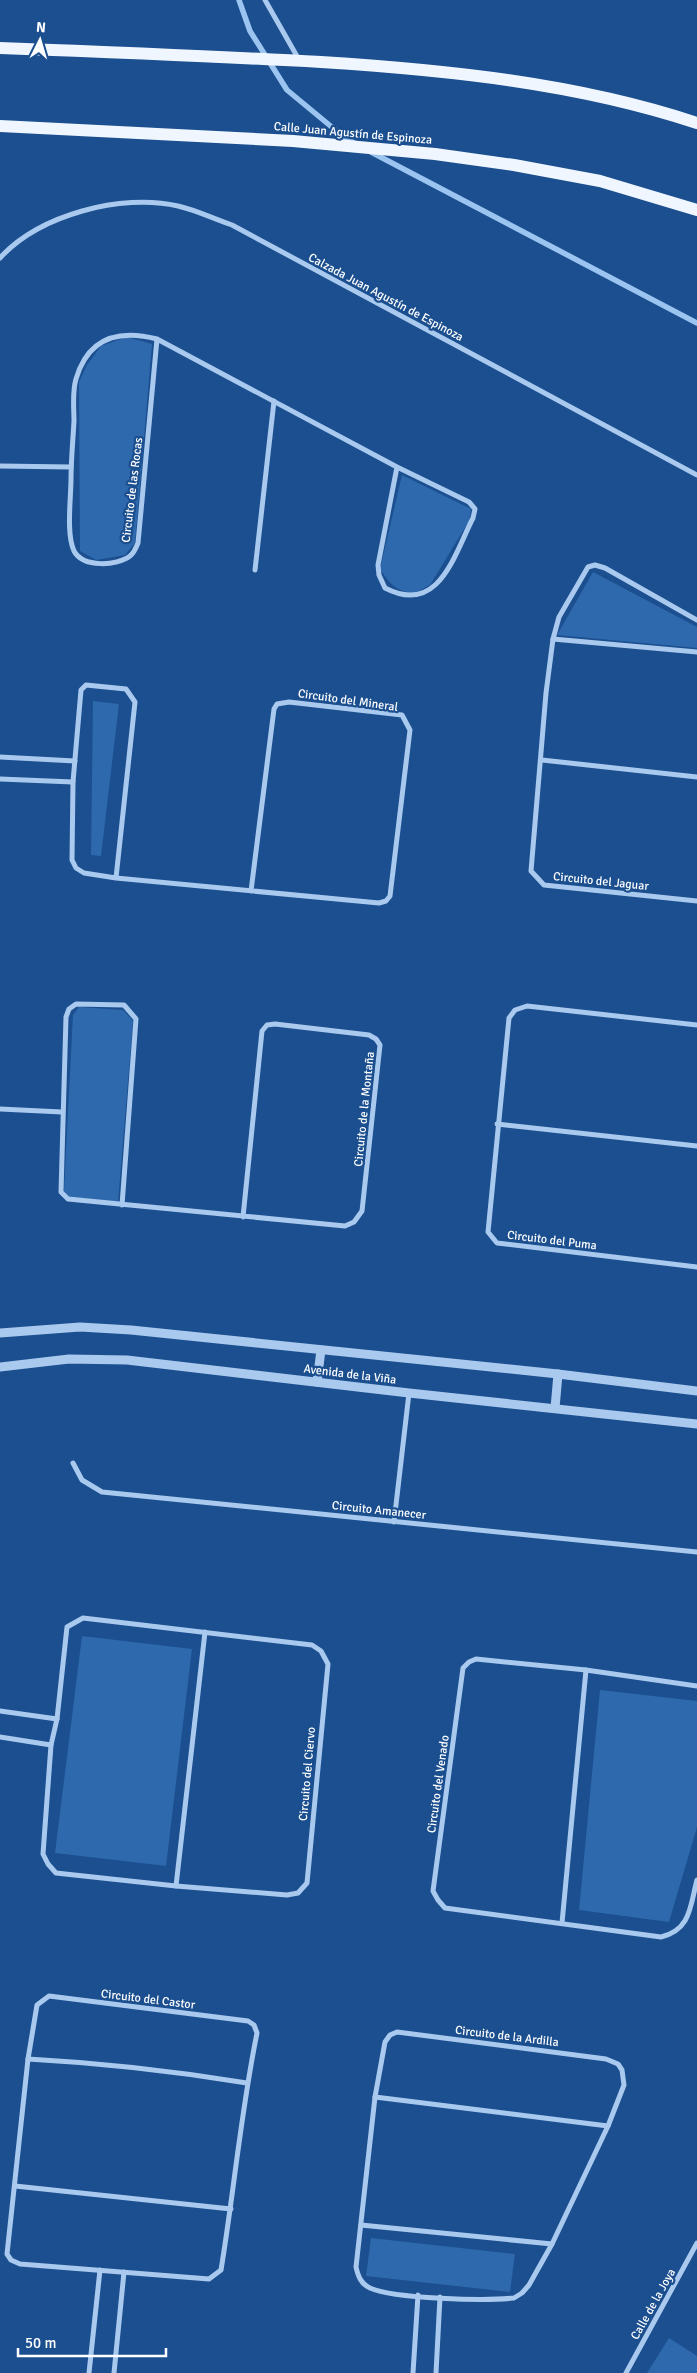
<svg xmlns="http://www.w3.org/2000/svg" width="697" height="2373" viewBox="0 0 697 2373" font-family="Signika,sans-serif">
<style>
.green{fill:#2e69ad}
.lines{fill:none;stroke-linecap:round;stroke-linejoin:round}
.stream{stroke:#9cc4f0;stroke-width:5.5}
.minor{stroke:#a9c9ee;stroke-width:5}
.tertiary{stroke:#a9c9ee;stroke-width:9}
.primary{stroke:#f0f6ff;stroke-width:12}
.labels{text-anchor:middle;stroke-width:4.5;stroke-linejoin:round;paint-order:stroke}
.street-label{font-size:12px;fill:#fff;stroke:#1b4f8f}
</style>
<rect width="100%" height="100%" fill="#1b4f8f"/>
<g class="green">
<polygon points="127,337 152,344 135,543 125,555 96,560 80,551 79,382 87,365 101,346"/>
<path d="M 402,475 L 471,509 L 469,521 L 430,585 L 413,594 C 395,590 390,584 380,569 Z"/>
<polygon points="593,572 697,627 697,648 557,635"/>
<polygon points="93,701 119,704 101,856 91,855"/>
<polygon points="79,1007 123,1010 133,1021 118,1202 69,1197 64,1191 73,1015"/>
<polygon points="82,1636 192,1649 166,1866 55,1853"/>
<polygon points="600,1690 697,1701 697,1827 669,1922 579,1910"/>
<polygon points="371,2238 515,2254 510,2292 366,2276"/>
<polygon points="669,2338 697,2356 697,2373 647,2373"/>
</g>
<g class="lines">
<g class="stream">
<polyline points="239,0 250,31 287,90 345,138 354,143"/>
<polyline points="371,152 697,323"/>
</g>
<g class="minor">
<polyline points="265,0 298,58"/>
<path d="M 0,258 C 39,215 121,193 178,206 C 196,210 214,219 232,225 L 697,475"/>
<path d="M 157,339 L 138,543 C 136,548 134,553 130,556 C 117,566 83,568 74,551 C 66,534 71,498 71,479 C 71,460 73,440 74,421 C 74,408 72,392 76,379 C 88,338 118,329 157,339 L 397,467 L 469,502 L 475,509 L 473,518 C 454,555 439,616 385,588 L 379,575 L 378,565 L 397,467"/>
<polyline points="0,466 71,467"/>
<polyline points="255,570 274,401"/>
<polyline points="697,620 605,568 595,565 588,567 559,617 553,639 546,693 531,871 544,885 697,901"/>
<polyline points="553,639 697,652"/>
<polyline points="0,757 75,761"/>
<polyline points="542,760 697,777"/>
<polyline points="0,779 73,782"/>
<polyline points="116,878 135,702 126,689 86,685 81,690 73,782 72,860 76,868 84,873 116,878 379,903 386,901 390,896 410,730 402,715 289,702 277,704 274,709 251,891"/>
<polyline points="697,1025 527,1006 515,1010 509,1018 488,1232 497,1243 697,1267"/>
<polyline points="0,1109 62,1112"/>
<polyline points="497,1124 697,1146"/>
<polyline points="122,1205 136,1019 124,1005 76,1004 69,1009 66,1017 61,1192 68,1199 345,1226 354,1222 362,1211 380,1045 376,1039 369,1035 275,1024 267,1025 262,1031 243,1217"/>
<polyline points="73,1463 82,1480 102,1492 697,1552"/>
<polyline points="394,1522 409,1393"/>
<polygon points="83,1618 312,1645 321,1651 328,1664 307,1883 298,1893 287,1895 176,1886 56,1873 48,1864 43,1854 51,1745 57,1719 67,1627"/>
<path d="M 697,1686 L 586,1670 L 476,1659 L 469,1662 L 463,1668 L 433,1891 L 438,1900 L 445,1908 L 661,1937 C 691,1930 690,1906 697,1880"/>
<polyline points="0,1711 57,1719"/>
<polyline points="0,1737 51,1745"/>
<polyline points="176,1886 205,1632"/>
<polyline points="562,1923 586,1670"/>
<path d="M 49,1996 L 248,2021 L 254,2025 L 257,2033 C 241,2111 234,2191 221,2270 L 209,2279 L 20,2264 L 11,2260 L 7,2254 L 28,2059 L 37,2005 Z"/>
<path d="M 397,2032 L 606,2059 L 618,2064 L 622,2070 L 624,2085 L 608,2126 L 552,2244 L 529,2285 L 522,2293 L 514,2298 C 486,2301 394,2299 370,2288 C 361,2284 358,2276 356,2267 L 375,2097 L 385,2042 L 390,2035 Z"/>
<path d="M 28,2059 C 102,2063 174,2071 247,2083"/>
<polyline points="375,2097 608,2126"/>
<polyline points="15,2186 231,2209"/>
<polyline points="361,2225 552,2244"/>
<polyline points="89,2373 100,2270"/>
<polyline points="114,2373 124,2272"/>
<polyline points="413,2373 418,2295"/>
<polyline points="436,2373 440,2297"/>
<polyline points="626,2373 697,2243"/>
</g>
<g class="tertiary">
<polyline points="0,1333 80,1327 131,1330 558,1374 697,1391"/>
<polyline points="0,1367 69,1359 127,1360 409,1393 697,1424"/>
<polyline points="317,1382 321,1350"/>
<polyline points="555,1408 558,1374"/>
</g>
<g class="primary">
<path d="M 0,48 C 107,52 214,56 321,62 C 447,70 576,83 697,123"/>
<polyline points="0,126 293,141 435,154 514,165 600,181 697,210"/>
</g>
</g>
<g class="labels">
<g class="street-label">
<text transform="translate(353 133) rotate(5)" y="4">Calle Juan Agustín de Espinoza</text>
<text transform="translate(386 297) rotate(28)" y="4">Calzada Juan Agustín de Espinoza</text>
<text transform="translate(132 490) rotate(-83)" y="4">Circuito de las Rocas</text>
<text transform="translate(348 700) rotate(8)" y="4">Circuito del Mineral</text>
<text transform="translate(601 881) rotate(6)" y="4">Circuito del Jaguar</text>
<text transform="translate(364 1109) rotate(-84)" y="4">Circuito de la Montaña</text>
<text transform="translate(552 1240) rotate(7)" y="4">Circuito del Puma</text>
<text transform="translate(350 1374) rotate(7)" y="4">Avenida de la Viña</text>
<text transform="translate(379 1510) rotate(6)" y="4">Circuito Amanecer</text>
<text transform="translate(307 1774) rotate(-85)" y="4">Circuito del Ciervo</text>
<text transform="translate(438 1784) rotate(-82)" y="4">Circuito del Venado</text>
<text transform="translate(148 1999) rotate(7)" y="4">Circuito del Castor</text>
<text transform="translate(507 2036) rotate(7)" y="4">Circuito de la Ardilla</text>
<text transform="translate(653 2304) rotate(-61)" y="4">Calle de la Joya</text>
</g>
</g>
<g transform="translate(40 40) rotate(5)" stroke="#1b4f8f" stroke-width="4" paint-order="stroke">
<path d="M0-4L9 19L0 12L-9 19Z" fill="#ffffff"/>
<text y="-8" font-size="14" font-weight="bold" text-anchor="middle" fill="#ffffff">N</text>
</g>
<path d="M18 2348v8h148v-8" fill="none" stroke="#ffffff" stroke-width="2.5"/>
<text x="25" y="2348" font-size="15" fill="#ffffff" stroke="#1b4f8f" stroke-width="4" paint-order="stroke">50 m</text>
</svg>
